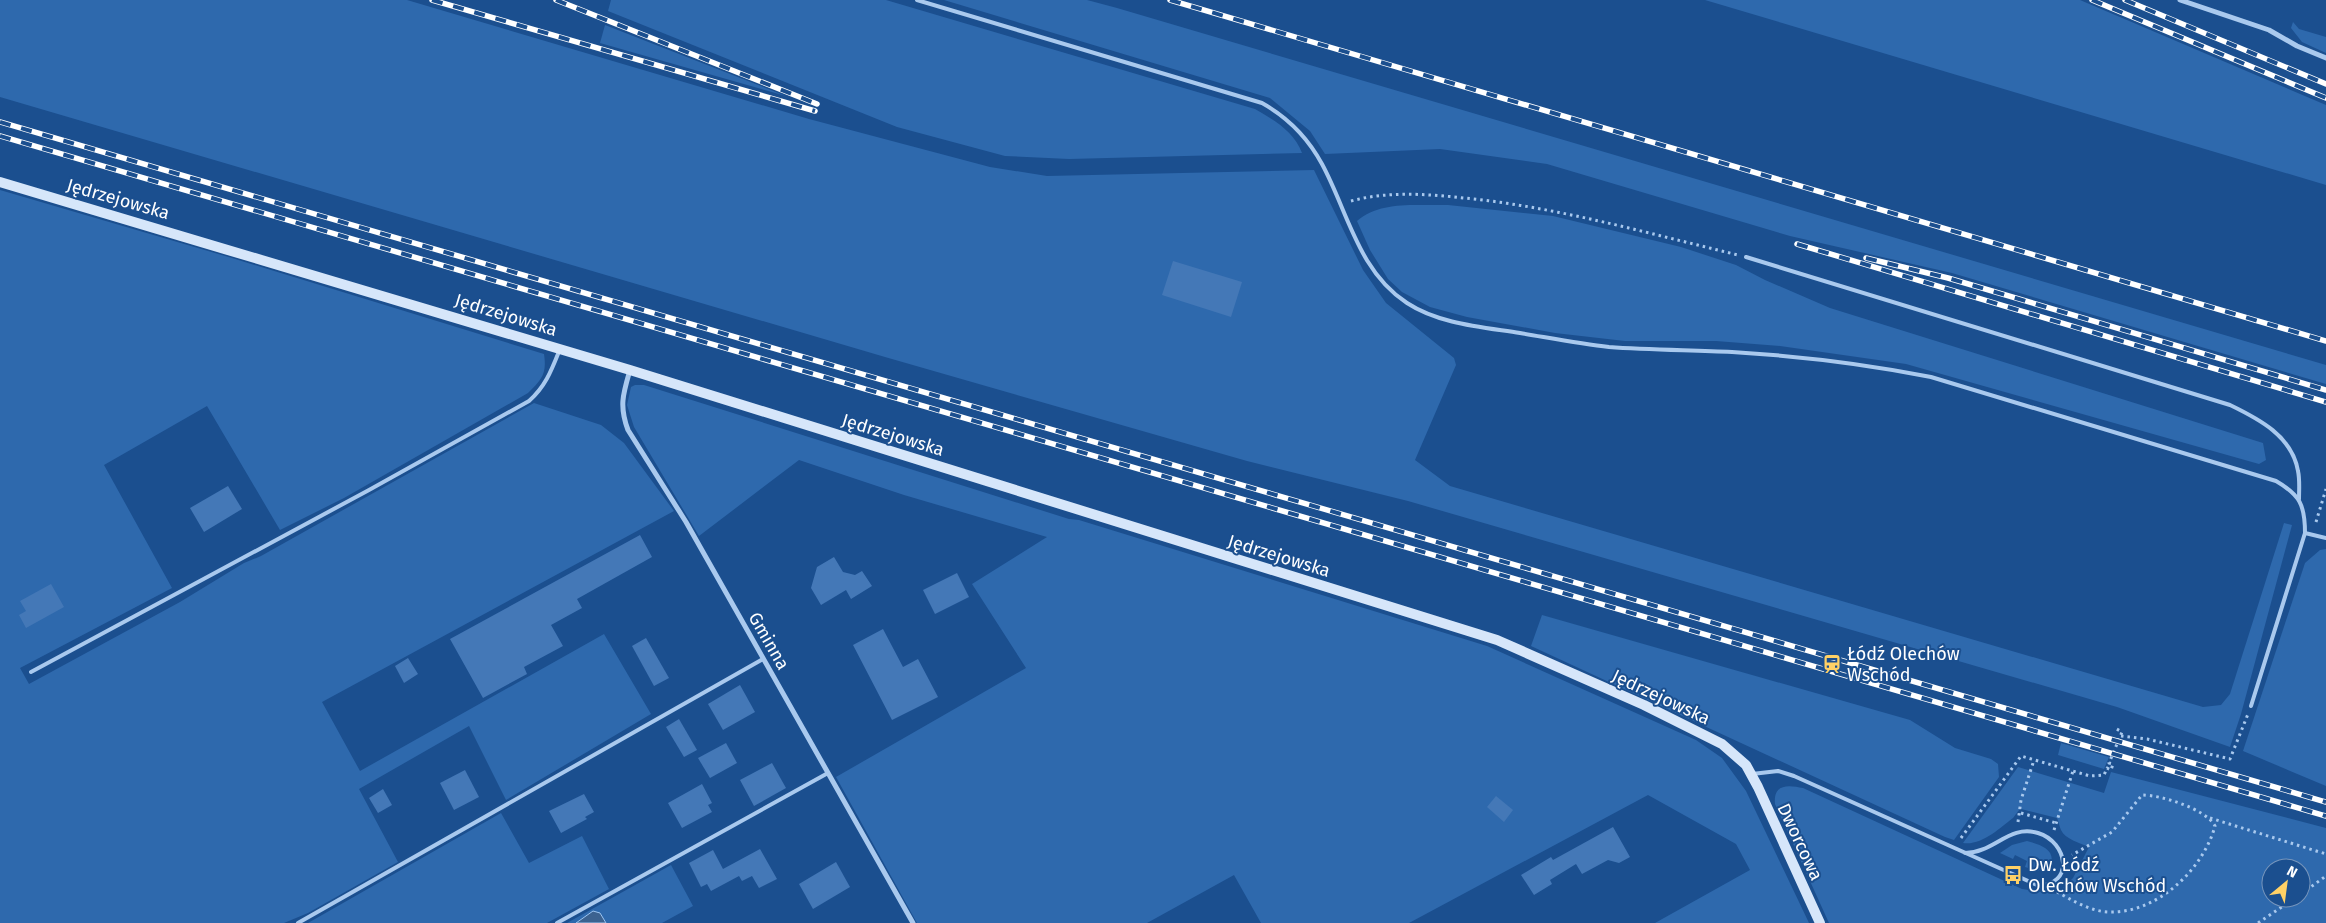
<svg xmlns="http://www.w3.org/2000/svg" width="2326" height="923" viewBox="0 0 2326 923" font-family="'Fira Sans',sans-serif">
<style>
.green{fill:#2e69ad;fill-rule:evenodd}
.water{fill:#3c6290;stroke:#9cc4f0}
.building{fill:#4478b7}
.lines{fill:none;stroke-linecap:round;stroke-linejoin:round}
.path{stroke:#a9c9ee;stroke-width:3;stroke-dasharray:2.5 4;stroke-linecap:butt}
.lane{stroke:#a9c9ee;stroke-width:4}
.street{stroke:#a9c9ee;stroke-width:5}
.secondary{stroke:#d6e6fa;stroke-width:10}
.rail-casing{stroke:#fff;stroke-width:5.5}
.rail{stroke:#1b4f8f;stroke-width:4;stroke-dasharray:11;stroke-linecap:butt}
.labels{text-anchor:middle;stroke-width:4;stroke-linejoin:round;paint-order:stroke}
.street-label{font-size:18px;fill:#fff;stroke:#1b4f8f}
.poi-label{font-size:18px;fill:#fff;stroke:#1b4f8f;text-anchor:start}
</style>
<rect width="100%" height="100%" fill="#1b4f8f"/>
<g class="green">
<polygon points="0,0 407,0 809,119 990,167 1047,176 1314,170 1363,270 1386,303 1454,358 1456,365 1415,460 1450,486 2203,707 2221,705 2230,694 2284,523 2292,525 2241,714 2230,747 2117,707 1408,501 1247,461 885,357 0,97"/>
<path d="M 611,0 L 886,0 L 1255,109 C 1274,120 1294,131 1302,153 L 1069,159 L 1005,156 L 897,127 L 608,11 Z"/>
<polygon points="944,0 1087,0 1117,8 2326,365 2326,384 1952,273 1790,236 1547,164 1440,149 1325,154 1310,131 1270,98"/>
<polygon points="1705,0 2080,0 2326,105 2326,185"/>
<polygon points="2293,22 2299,29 2326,37 2326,53 2302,42 2291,28"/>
<polygon points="605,25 786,96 600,43"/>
<path d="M 0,190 L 232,258 L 544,354 C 547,374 542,379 528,393 L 344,498 L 280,530 L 207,406 L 104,465 L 172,588 L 20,668 L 29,684 L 180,602 L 244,563 L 261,556 L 534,403 L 601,425 L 624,443 L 674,511 L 322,702 L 360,771 L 604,634 L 651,714 L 506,800 L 469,726 L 359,789 L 398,862 L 308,913 L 284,923 L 0,923 Z"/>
<path d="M 1448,205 L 1553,216 L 1681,247 L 1736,265 L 1765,280 L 1830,308 L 2263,443 L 2266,460 L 2259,464 L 1906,364 L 1780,346 L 1716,341 L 1625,341 L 1555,333 L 1467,317 L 1430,307 L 1402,292 L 1388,279 L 1370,250 L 1357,221 C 1381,200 1418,206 1448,205 Z"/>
<polygon points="635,385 644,385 1069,519 1079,520 1487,646 1696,740 1722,758 1746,791 1809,923 1655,923 1750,870 1736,844 1648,795 1409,923 1261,923 1234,875 1147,923 917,923 836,777 1026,668 972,584 1047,537 904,495 799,460 699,536 634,427 627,405 631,387"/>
<polygon points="2326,549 2326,786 2243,751 2305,563 2320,550"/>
<polygon points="1542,615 1910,720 1955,748 1991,759 1998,764 1999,777 1954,840 1945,837 1531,646"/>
<polygon points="2061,743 2109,757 2104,769 2058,755"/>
<path d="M 2018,767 L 2104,793 L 2111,772 L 2326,828 L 2326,923 L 1829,923 L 1775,804 C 1773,783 1789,785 1803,788 L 2022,889 L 2057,894 L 2073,878 L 2089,847 C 2080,843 2065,839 2061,830 C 2059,826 2059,822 2057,818 L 2021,809 C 2017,811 2016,815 2013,818 C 2000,828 1981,846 1963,843 ZM 2271,868 L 2301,868 L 2301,898 L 2271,898 Z"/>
<polygon points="501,813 529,863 582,836 609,889 547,923 308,923"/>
<path d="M 2027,841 C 2042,845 2057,850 2050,867 L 2046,864 L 2038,871 L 2025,867 L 2027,861 L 2015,855 L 2013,859 L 2000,853 L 2012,845 Z"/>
<polygon points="671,865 693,906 662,923 606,923 594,911 576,923 567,923"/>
</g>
<polygon class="water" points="593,911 600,913 606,923 576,923"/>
<g class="building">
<polygon points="1173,261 1242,282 1231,317 1162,295"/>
<polygon points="228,486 242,509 204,532 190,508"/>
<polygon points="640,535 652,557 577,599 582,608 551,625 563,646 524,667 527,674 483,698 450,639"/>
<polygon points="834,557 843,572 855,575 862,571 872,586 851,599 846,590 821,605 811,588 817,567"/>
<polygon points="957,573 969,597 935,614 923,590"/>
<polygon points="51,584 64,607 26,628 19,615 26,611 20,601"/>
<polygon points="883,629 903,667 918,659 938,697 892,720 853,645"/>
<polygon points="646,638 669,678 654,686 632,646"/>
<polygon points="408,658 418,674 404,683 395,666"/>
<polygon points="740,685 755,712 723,730 708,704"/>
<polygon points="679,719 697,750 684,757 666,727"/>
<polygon points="726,743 737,763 710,778 698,758"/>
<polygon points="772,763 786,788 754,806 740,780"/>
<polygon points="465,770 479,797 454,810 440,783"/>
<polygon points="702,784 712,803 708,805 712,812 682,828 668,803"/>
<polygon points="383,789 392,805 378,813 369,798"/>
<polygon points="584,794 594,812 585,817 587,819 561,833 549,811"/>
<polygon points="1496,796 1513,810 1504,822 1487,807"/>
<polygon points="1613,827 1630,857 1619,863 1608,860 1582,874 1576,864 1550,880 1552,884 1534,895 1521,875 1551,857 1553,860"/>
<polygon points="760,849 777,879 759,888 752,876 742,881 739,876 711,891 707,884 701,887 689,863 713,850 723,869"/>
<polygon points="836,862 850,887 813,909 799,884"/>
</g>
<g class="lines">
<g class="path">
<path d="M 1351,201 C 1388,191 1427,194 1464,198 C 1557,207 1647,233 1738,255"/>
<polyline points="2316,522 2326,489"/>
<polyline points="2121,736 2147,739 2230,759 2248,714"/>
<polyline points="2021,813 2056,823"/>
<polyline points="2210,818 2326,854"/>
<polyline points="2018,822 2021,800 2034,760"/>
<polyline points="2054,830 2073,771"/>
<polyline points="1961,838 2021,756 2090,776 2104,775 2107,768 2111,770 2113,764 2109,763 2122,732 2115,728"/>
<path d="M 2057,892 C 2072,900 2091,912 2110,912 C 2157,913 2203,870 2215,826 C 2206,809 2161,795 2142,795 L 2112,832 L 2072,855"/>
<polyline points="2301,894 2326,876"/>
<polyline points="2258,923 2295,898"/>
</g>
<g class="lane">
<path d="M 917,0 L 1262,103 C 1287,117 1308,138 1322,164 C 1348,212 1358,271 1407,303 C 1439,324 1482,327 1520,333 C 1550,338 1580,344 1609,347 C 1650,350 1691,350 1732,352 C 1798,356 1866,364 1931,377 L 2276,481 C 2300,495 2305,505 2305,533 L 2326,538"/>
<path d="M 1746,257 L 2230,405 C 2259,419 2292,436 2298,471 C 2300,480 2299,490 2299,499"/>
<path d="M 31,672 L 369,490 L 529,401 C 546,386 552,369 560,349"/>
<polyline points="2251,706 2305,533"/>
<path d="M 1752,774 L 1778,771 L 1794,776 L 2037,885 C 2075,886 2068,842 2038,833 C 2009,824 1994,853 1965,853"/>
<polyline points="298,923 763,659"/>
<polyline points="557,923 828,773"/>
</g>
<g class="street">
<polyline points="2180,0 2269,30 2297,46 2326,58"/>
<path d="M 630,370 C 623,394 619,406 628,430 L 686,522 L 913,923"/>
</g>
<polyline class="secondary" points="0,182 630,370 1497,640 1644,705 1722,744 1746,765 1758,787 1820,923"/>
<g class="rail-casing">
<g id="rail">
<polyline points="432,0 815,111"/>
<polyline points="556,0 817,104"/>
<polyline points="1170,0 2326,341"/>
<polyline points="2092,0 2326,98"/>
<polyline points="2125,0 2326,84"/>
<polyline points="0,122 2326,802"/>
<polyline points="0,136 2326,816"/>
<polyline points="1797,244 2326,402"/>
<polyline points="1866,258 1948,278 2326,390"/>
</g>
</g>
<use href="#rail" class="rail"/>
</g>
<defs>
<g id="station-bare" transform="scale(1.5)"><path d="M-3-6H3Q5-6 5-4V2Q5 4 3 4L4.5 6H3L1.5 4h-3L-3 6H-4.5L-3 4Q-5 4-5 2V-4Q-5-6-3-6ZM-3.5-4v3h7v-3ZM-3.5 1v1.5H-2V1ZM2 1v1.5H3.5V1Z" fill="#ffd166" stroke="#1b4f8f" stroke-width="2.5" paint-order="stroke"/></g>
<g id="bus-bare" transform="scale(1.5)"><path d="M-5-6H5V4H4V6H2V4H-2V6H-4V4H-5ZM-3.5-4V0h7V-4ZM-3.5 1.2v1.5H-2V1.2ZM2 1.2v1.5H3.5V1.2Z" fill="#ffd166" stroke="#1b4f8f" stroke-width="2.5" paint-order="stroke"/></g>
</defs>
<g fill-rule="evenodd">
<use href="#station-bare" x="1832" y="664"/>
<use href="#bus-bare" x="2013" y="875"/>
</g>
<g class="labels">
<g class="street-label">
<text transform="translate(118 199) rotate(16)" y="6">Jędrzejowska</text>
<text transform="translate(506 315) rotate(17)" y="6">Jędrzejowska</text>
<text transform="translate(893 435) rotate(17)" y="6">Jędrzejowska</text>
<text transform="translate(1279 556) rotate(17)" y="6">Jędrzejowska</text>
<text transform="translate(769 641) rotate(60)" y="6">Gminna</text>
<text transform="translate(1661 697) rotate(25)" y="6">Jędrzejowska</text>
<text transform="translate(1800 842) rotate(65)" y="6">Dworcowa</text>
</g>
<g class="poi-label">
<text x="1847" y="660">Łódź Olechów<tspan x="1847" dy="21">Wschód</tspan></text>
<text x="2028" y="871">Dw. Łódź<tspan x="2028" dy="21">Olechów Wschód</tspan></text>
</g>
</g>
<g transform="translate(2286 883) rotate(29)"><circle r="24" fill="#1b4f8f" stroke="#7695bc"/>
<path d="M0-4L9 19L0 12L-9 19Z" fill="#ffd166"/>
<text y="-8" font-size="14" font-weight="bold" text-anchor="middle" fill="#ffffff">N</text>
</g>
</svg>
